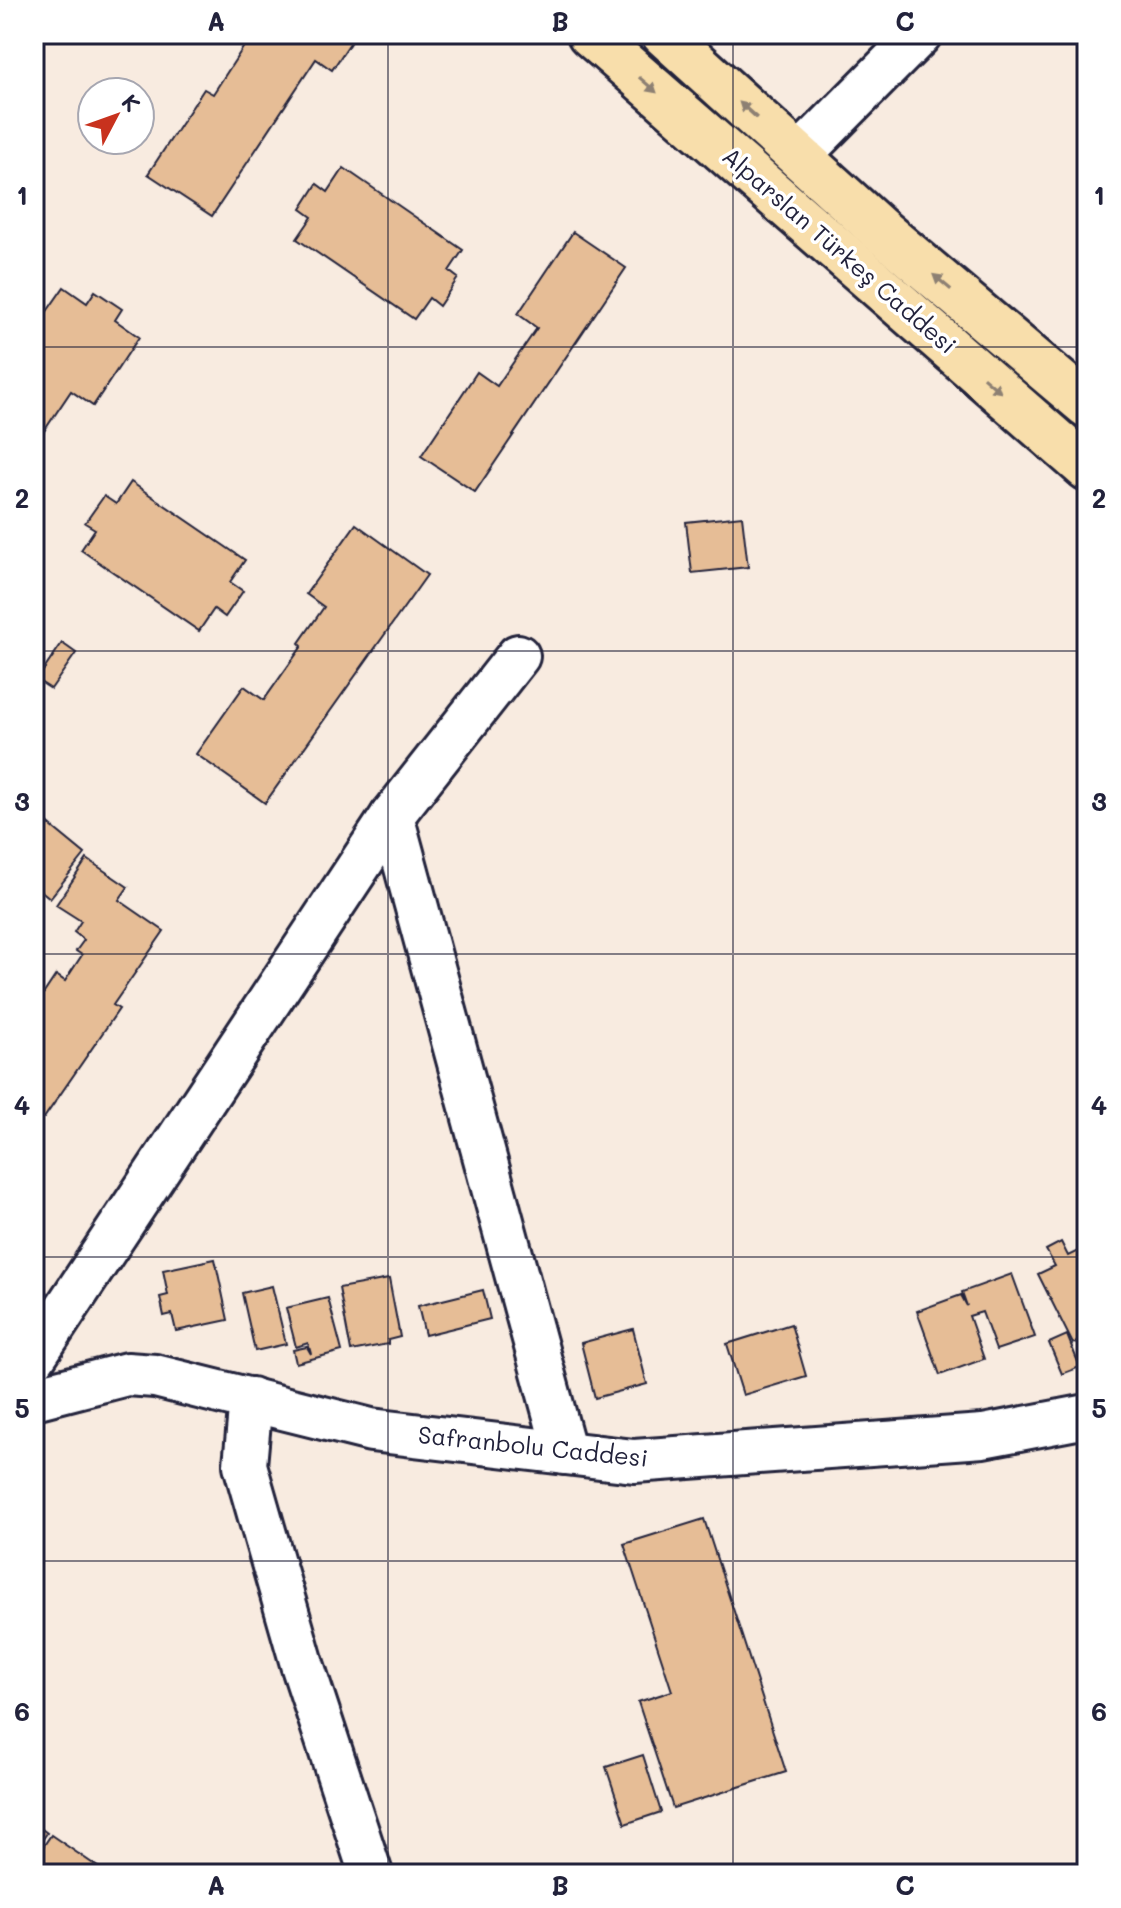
<svg xmlns="http://www.w3.org/2000/svg" width="1121" height="1908" viewBox="0 0 1121 1908" font-family="Mali,sans-serif">
<style>
.building{fill:#e6bd96;stroke:#22223b;stroke-width:2}
.lines{fill:none;stroke-linecap:round;stroke-linejoin:round}
.minor-casing{stroke:#22223b;stroke-width:48}
.major-casing{stroke:#22223b;stroke-width:50}
.minor{stroke:#fff;stroke-width:42}
.major{stroke:#f8deab;stroke-width:44}
.oneway{fill:#8d8073}
.grid{fill:none;stroke:#22223b;stroke-width:2;stroke-opacity:0.55}
.labels{text-anchor:middle;stroke-width:7;stroke-linejoin:round;paint-order:stroke}
.street-label{font-size:24px;fill:#22223b;stroke:#fff}
.neatline{fill:none;stroke:#22223b;stroke-width:3}
.grid-label{font-size:26px;text-anchor:middle;font-weight:bold;fill:#22223b}
</style>
<rect width="100%" height="100%" fill="#f8ebe0"/>
<filter id="ink" filterUnits="userSpaceOnUse"><feTurbulence type="fractalNoise" baseFrequency=".0125" numOctaves="2"/><feDisplacementMap in="SourceGraphic" scale="16" xChannelSelector="R" yChannelSelector="G"/><feConvolveMatrix kernelMatrix="1 2 1 2 8 2 1 2 1" color-interpolation-filters="sRGB"/></filter>
<g filter="url(#ink)">
<g class="building">
<polygon points="252,34 356,34 332,70 316,59 212,216 148,174 204,89 213,94"/>
<polygon points="344,168 463,250 449,271 458,278 439,306 429,298 414,319 297,239 312,217 301,209 317,184 328,192"/>
<polygon points="573,232 626,268 475,492 421,456 477,372 497,386 537,328 518,314"/>
<polygon points="64,287 87,303 95,291 122,309 115,320 139,337 93,406 71,391 34,446 34,330"/>
<polygon points="131,482 245,560 230,582 243,591 225,617 214,609 199,631 81,550 95,529 85,523 104,496 116,504"/>
<polygon points="742,516 748,567 692,573 686,522"/>
<polygon points="356,524 427,575 265,803 196,754 244,686 264,700 302,646 299,643 324,607 306,594"/>
<polygon points="62,643 76,653 51,689 37,680"/>
<polygon points="34,812 85,854 50,898 34,885"/>
<polygon points="87,859 128,887 119,900 164,931 113,1005 119,1009 44,1118 34,1111 34,1008 56,975 65,981 82,955 76,951 84,940 74,932 81,921 56,905"/>
<polygon points="1061,1242 1068,1256 1082,1249 1087,1258 1087,1337 1073,1344 1038,1274 1055,1266 1046,1250"/>
<polygon points="215,1259 228,1320 176,1331 172,1314 164,1316 160,1297 168,1295 163,1270"/>
<polygon points="1012,1274 1035,1337 996,1350 982,1312 969,1316 984,1359 940,1375 917,1311 961,1295 967,1306 962,1292"/>
<polygon points="389,1279 400,1337 388,1340 388,1344 351,1351 339,1288"/>
<polygon points="272,1286 286,1344 255,1351 242,1293"/>
<polygon points="483,1290 490,1319 425,1335 418,1306"/>
<polygon points="328,1298 342,1351 296,1363 293,1350 307,1347 311,1354 308,1343 296,1347 286,1308"/>
<polygon points="791,1324 806,1376 743,1395 727,1344"/>
<polygon points="633,1329 647,1384 595,1398 581,1343"/>
<polygon points="1067,1335 1080,1367 1062,1374 1049,1343"/>
<polygon points="704,1519 786,1772 673,1808 638,1702 672,1691 624,1544"/>
<polygon points="643,1755 661,1812 625,1824 606,1767"/>
<polygon points="34,1823 47,1833 34,1852"/>
<polygon points="51,1835 108,1874 34,1874 34,1860"/>
</g>
<g class="lines">
<g class="minor-casing">
<g id="minor">
<polyline points="799,156 920,34"/>
<polyline points="392,816 565,1453"/>
<polyline points="34,1357 392,816 518,656"/>
<polyline points="34,1398 127,1374 155,1376 371,1430 634,1461 983,1436 1087,1416"/>
<polyline points="251,1399 245,1465 302,1664 371,1874"/>
</g>
</g>
<g class="major-casing">
<g id="major">
<polyline points="590,34 1087,468"/>
<polyline points="664,34 879,229 1087,405"/>
</g>
</g>
<use href="#minor" class="minor"/>
<use href="#major" class="major"/>
</g>
<defs><path id="oneway-solid" d="M-6-.8H1V-3.2L6.5 0L1 3.2V.8H-6Z" transform="scale(2)"/></defs>
<g class="oneway">
<use href="#oneway-solid" transform="translate(648 85) rotate(41)"/>
<use href="#oneway-solid" transform="translate(748 110) rotate(-138)"/>
<use href="#oneway-solid" transform="translate(942 282) rotate(-140)"/>
<use href="#oneway-solid" transform="translate(992 385) rotate(41)"/>
</g>
</g>
<path class="grid" d="M 388,34 L 388,1874M 733,34 L 733,1874M 34,347 L 1087,347M 34,651 L 1087,651M 34,954 L 1087,954M 34,1257 L 1087,1257M 34,1561 L 1087,1561"/>
<g class="labels">
<g class="street-label">
<text transform="translate(839 251) rotate(41)" y="8">Alparslan Türkeş Caddesi</text>
<text transform="translate(533 1447) rotate(6)" y="8">Safranbolu Caddesi</text>
</g>
</g>
<rect width="1121" height="1908" fill="none" stroke="#fff" stroke-width="88"/>
<g transform="translate(116 116) rotate(49)"><circle r="38" fill="#ffffff" stroke="#a7a7b1" stroke-width="2"/>
<path d="M0-6L14 30L0 20L-14 30Z" fill="#c8321e"/>
<text y="-12" font-size="22" font-weight="bold" text-anchor="middle" fill="#22223b">K</text>
</g>
<rect x="44" y="44" width="1033" height="1820" class="neatline"/>
<g class="grid-label">
<text x="216" y="31">A</text>
<text x="560" y="31">B</text>
<text x="905" y="31">C</text>
<text x="22" y="205">1</text>
<text x="1099" y="205">1</text>
<text x="22" y="508">2</text>
<text x="1099" y="508">2</text>
<text x="22" y="811">3</text>
<text x="1099" y="811">3</text>
<text x="22" y="1115">4</text>
<text x="1099" y="1115">4</text>
<text x="22" y="1418">5</text>
<text x="1099" y="1418">5</text>
<text x="22" y="1721">6</text>
<text x="1099" y="1721">6</text>
<text x="216" y="1895">A</text>
<text x="560" y="1895">B</text>
<text x="905" y="1895">C</text>
</g>
</svg>
